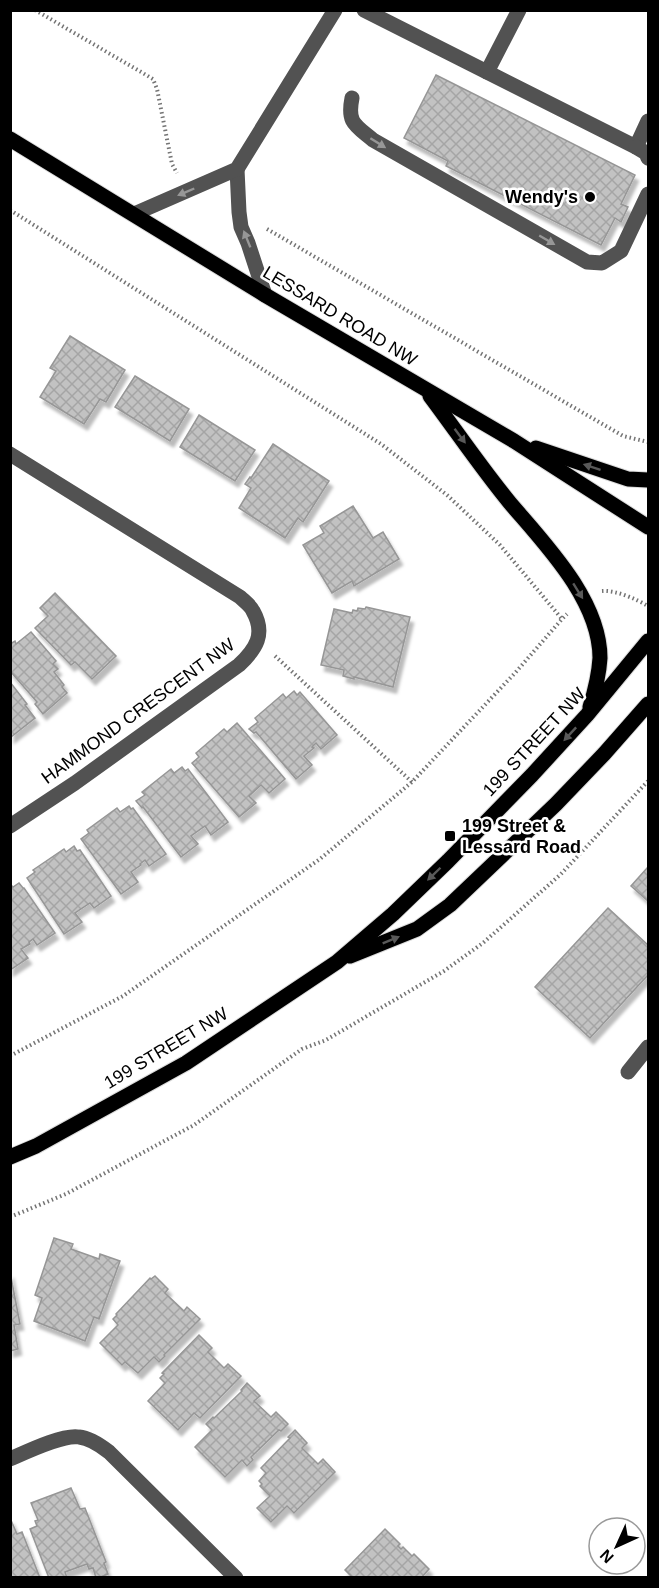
<svg xmlns="http://www.w3.org/2000/svg" width="659" height="1588" viewBox="0 0 659 1588" font-family="Helvetica,sans-serif">
<style>
.building{fill:url(#building-cross-hatch);stroke:#969696;stroke-width:1.5;filter:url(#shadow)}
.lines{fill:none;stroke-linecap:round;stroke-linejoin:round}
.major-casing{stroke:#dbdbdb;stroke-width:17}
.path{stroke:#747474;stroke-width:4;stroke-dasharray:1.5 3;stroke-linecap:butt}
.minor{stroke:#525252;stroke-width:15}
.major{stroke:#000;stroke-width:15}
.oneway{fill:#979797}
.oneway2{fill:#595959}
.poi-dot{fill:#000;stroke:#fff;stroke-width:2}
.labels{text-anchor:middle;stroke-width:5;stroke-linejoin:round;paint-order:stroke}
.poi-label{font-size:18px;font-weight:bold;fill:#000;stroke:#fff;text-anchor:end}
.street-label{font-size:18px;fill:#000;stroke:#fff}
</style>
<defs>
<pattern id="building-cross-hatch" width="8" height="8" patternUnits="userSpaceOnUse" patternTransform="scale(1.5)"><rect width="8" height="8" fill="#c2c2c2"/><path d="M0 0l8 8M0 8l8-8" fill="none" stroke="#a5a5a5"/></pattern>
<filter id="shadow"><feDropShadow dx="3.5" dy="6" stdDeviation="1.5" flood-color="#0004"/></filter>
</defs>
<rect width="100%" height="100%" fill="#fff"/>
<g class="building">
<polygon points="436,75 635,175 621,204 628,207 621,222 615,218 601,245 446,166 448,161 404,138"/>
<polygon points="70,336 125,370 106,402 100,399 84,424 40,397 56,371 50,368"/>
<polygon points="135,376 189,409 170,441 115,407"/>
<polygon points="199,415 255,450 235,481 180,447"/>
<polygon points="273,444 329,481 303,522 298,518 285,538 239,508 251,488 245,484 250,477 251,478"/>
<polygon points="353,506 373,538 383,532 399,559 354,586 352,581 332,593 303,545 324,533 320,526"/>
<polygon points="55,593 116,656 92,679 75,662 71,665 35,628 48,616 40,608"/>
<polygon points="366,607 410,617 393,687 354,677 354,679 343,676 344,670 321,665 334,609 352,613 353,610 357,611 358,608 365,609"/>
<polygon points="31,632 56,661 53,664 58,669 54,672 64,685 62,687 67,693 43,714 35,704 37,702 10,671 10,644 15,641 16,644"/>
<polygon points="10,682 27,704 25,705 35,718 11,737"/>
<polygon points="294,691 297,695 300,692 337,735 321,749 316,743 312,747 314,748 304,756 312,765 296,779 256,732 254,733 249,729 258,722 255,718 283,694 286,698"/>
<polygon points="237,723 285,779 269,793 261,785 249,796 256,803 239,817 192,763 199,757 196,753 224,729 227,732"/>
<polygon points="182,767 185,771 188,769 228,822 211,835 205,826 191,836 198,844 181,857 143,807 142,808 136,801 145,795 142,792 171,769 174,773"/>
<polygon points="129,806 131,809 133,808 166,854 149,866 145,860 140,864 141,865 131,872 138,882 121,894 81,839 89,833 87,830 117,808 120,812"/>
<polygon points="74,846 77,851 80,850 111,896 94,908 90,903 75,913 82,922 64,934 27,878 35,872 33,870 64,849 66,852"/>
<polygon points="648,867 648,901 631,886"/>
<polygon points="19,883 23,888 24,888 55,933 37,945 33,939 29,942 30,944 21,949 28,958 10,970 10,884 13,887"/>
<polygon points="608,908 648,945 648,975 590,1038 535,987"/>
<polygon points="54,1238 73,1244 71,1249 99,1259 100,1254 120,1261 99,1319 94,1317 85,1341 34,1321 42,1298 35,1295"/>
<polygon points="10,1272 20,1324 14,1325 18,1349 10,1351"/>
<polygon points="155,1276 168,1289 165,1293 184,1311 187,1307 200,1319 164,1355 165,1356 159,1362 154,1357 138,1373 125,1362 122,1365 100,1343 118,1325 113,1319 117,1315 116,1314 150,1278 151,1279"/>
<polygon points="199,1335 212,1348 208,1352 224,1368 228,1364 241,1376 200,1418 194,1413 178,1430 148,1401 165,1383 160,1378 164,1374 162,1373"/>
<polygon points="247,1383 260,1396 254,1401 271,1417 276,1412 288,1424 281,1431 279,1430 251,1457 253,1460 247,1466 242,1460 225,1477 195,1447 212,1430 206,1424 213,1417 214,1418 242,1391 241,1390"/>
<polygon points="295,1430 307,1443 302,1448 318,1464 323,1459 335,1472 294,1513 287,1506 271,1522 257,1508 270,1496 260,1486 262,1484 259,1481 266,1473 261,1468 290,1438 288,1437"/>
<polygon points="71,1488 80,1509 85,1508 106,1562 104,1563 108,1574 98,1578 96,1578 93,1568 89,1569 87,1564 65,1572 67,1578 49,1578 30,1529 37,1526 35,1521 38,1520 31,1503"/>
<polygon points="10,1518 17,1534 22,1532 40,1578 10,1578"/>
<polygon points="385,1529 400,1544 398,1546 401,1549 403,1547 412,1556 414,1554 429,1569 421,1578 349,1578 351,1576 345,1570"/>
</g>
<g class="lines">
<g class="major-casing">
<g id="major">
<polyline points="10,139 265,295 514,441 648,527"/>
<path d="M 430,396 C 457,432 482,469 510,503 C 545,544 600,600 600,658 C 599,674 595,691 590,707"/>
<polyline points="536,448 628,479 648,480"/>
<polyline points="350,956 417,929 450,905 556,804 604,754 648,704"/>
<polyline points="10,1157 36,1146 186,1063 337,962 393,914 448,861 532,775 587,715 648,641"/>
</g>
</g>
<g class="path">
<polyline points="35,10 153,79 157,89 172,164 177,173"/>
<polyline points="10,210 381,444 447,495 500,545 562,619 567,614"/>
<polyline points="267,229 623,436 648,442"/>
<path d="M 602,591 C 616,590 636,599 648,606"/>
<polyline points="275,656 412,782"/>
<polyline points="10,1056 123,996 320,859 412,782 515,673 562,619"/>
<polyline points="10,1217 66,1194 194,1125 302,1049 326,1040 444,971 483,943 561,874 648,781"/>
</g>
<g class="minor">
<polyline points="364,10 487,72"/>
<polyline points="519,10 487,72 636,147 648,121"/>
<path d="M 352,98 C 347,123 355,125 373,140 L 587,262 L 602,263 L 621,251 L 648,194"/>
<polyline points="636,147 646,153 648,158"/>
<polyline points="237,169 239,212 241,227 248,243 265,295"/>
<polyline points="134,214 237,169 335,10"/>
<path d="M 10,454 L 240,597 C 244,601 251,606 253,611 C 266,634 256,649 239,665 L 75,783 L 10,826"/>
<polyline points="628,1072 648,1047"/>
<path d="M 10,1459 C 26,1452 63,1434 79,1437 C 90,1438 100,1445 109,1452 L 236,1578"/>
</g>
<use href="#major" class="major"/>
</g>
<defs><path id="oneway-solid" d="M-6-.8H1V-3.2L6.5 0L1 3.2V.8H-6Z" transform="scale(1.5)"/></defs>
<g class="oneway">
<use href="#oneway-solid" transform="translate(378 143) rotate(32)"/>
<use href="#oneway-solid" transform="translate(186 192) rotate(157)"/>
<use href="#oneway-solid" transform="translate(247 239) rotate(-112)"/>
<use href="#oneway-solid" transform="translate(547 240) rotate(30)"/>
</g>
<g class="oneway2">
<use href="#oneway-solid" transform="translate(460 436) rotate(53)"/>
<use href="#oneway-solid" transform="translate(592 467) rotate(-162)"/>
<use href="#oneway-solid" transform="translate(578 591) rotate(58)"/>
<use href="#oneway-solid" transform="translate(570 734) rotate(133)"/>
<use href="#oneway-solid" transform="translate(434 874) rotate(136)"/>
<use href="#oneway-solid" transform="translate(391 940) rotate(-22)"/>
</g>
<g class="poi-dot">
<circle cx="590" cy="197" r="6"/>
<rect x="444" y="830" width="12" height="12" rx="3"/>
</g>
<g class="labels">
<g class="poi-label">
<text x="578" y="203">Wendy's</text>
<text x="462" y="832" text-anchor="start">199 Street &amp;<tspan x="462" dy="21">Lessard Road</tspan></text>
</g>
<g class="street-label">
<text transform="translate(340 316) rotate(31)" y="6">LESSARD ROAD NW</text>
<text transform="translate(138 711) rotate(-36)" y="6">HAMMOND CRESCENT NW</text>
<text transform="translate(534 742) rotate(-47)" y="6">199 STREET NW</text>
<text transform="translate(166 1048) rotate(-31)" y="6">199 STREET NW</text>
</g>
</g>
<rect width="659" height="1588" fill="none" stroke="#000000" stroke-width="24"/>
<g transform="translate(617 1546) rotate(225)"><circle r="28" fill="#ffffff" stroke="#999999" stroke-width="1.5"/>
<path d="M0-4.5L10 22L0 15L-10 22Z" fill="#000000"/>
<text y="-9" font-size="16" font-weight="bold" text-anchor="middle" fill="#000000">N</text>
</g>
</svg>
